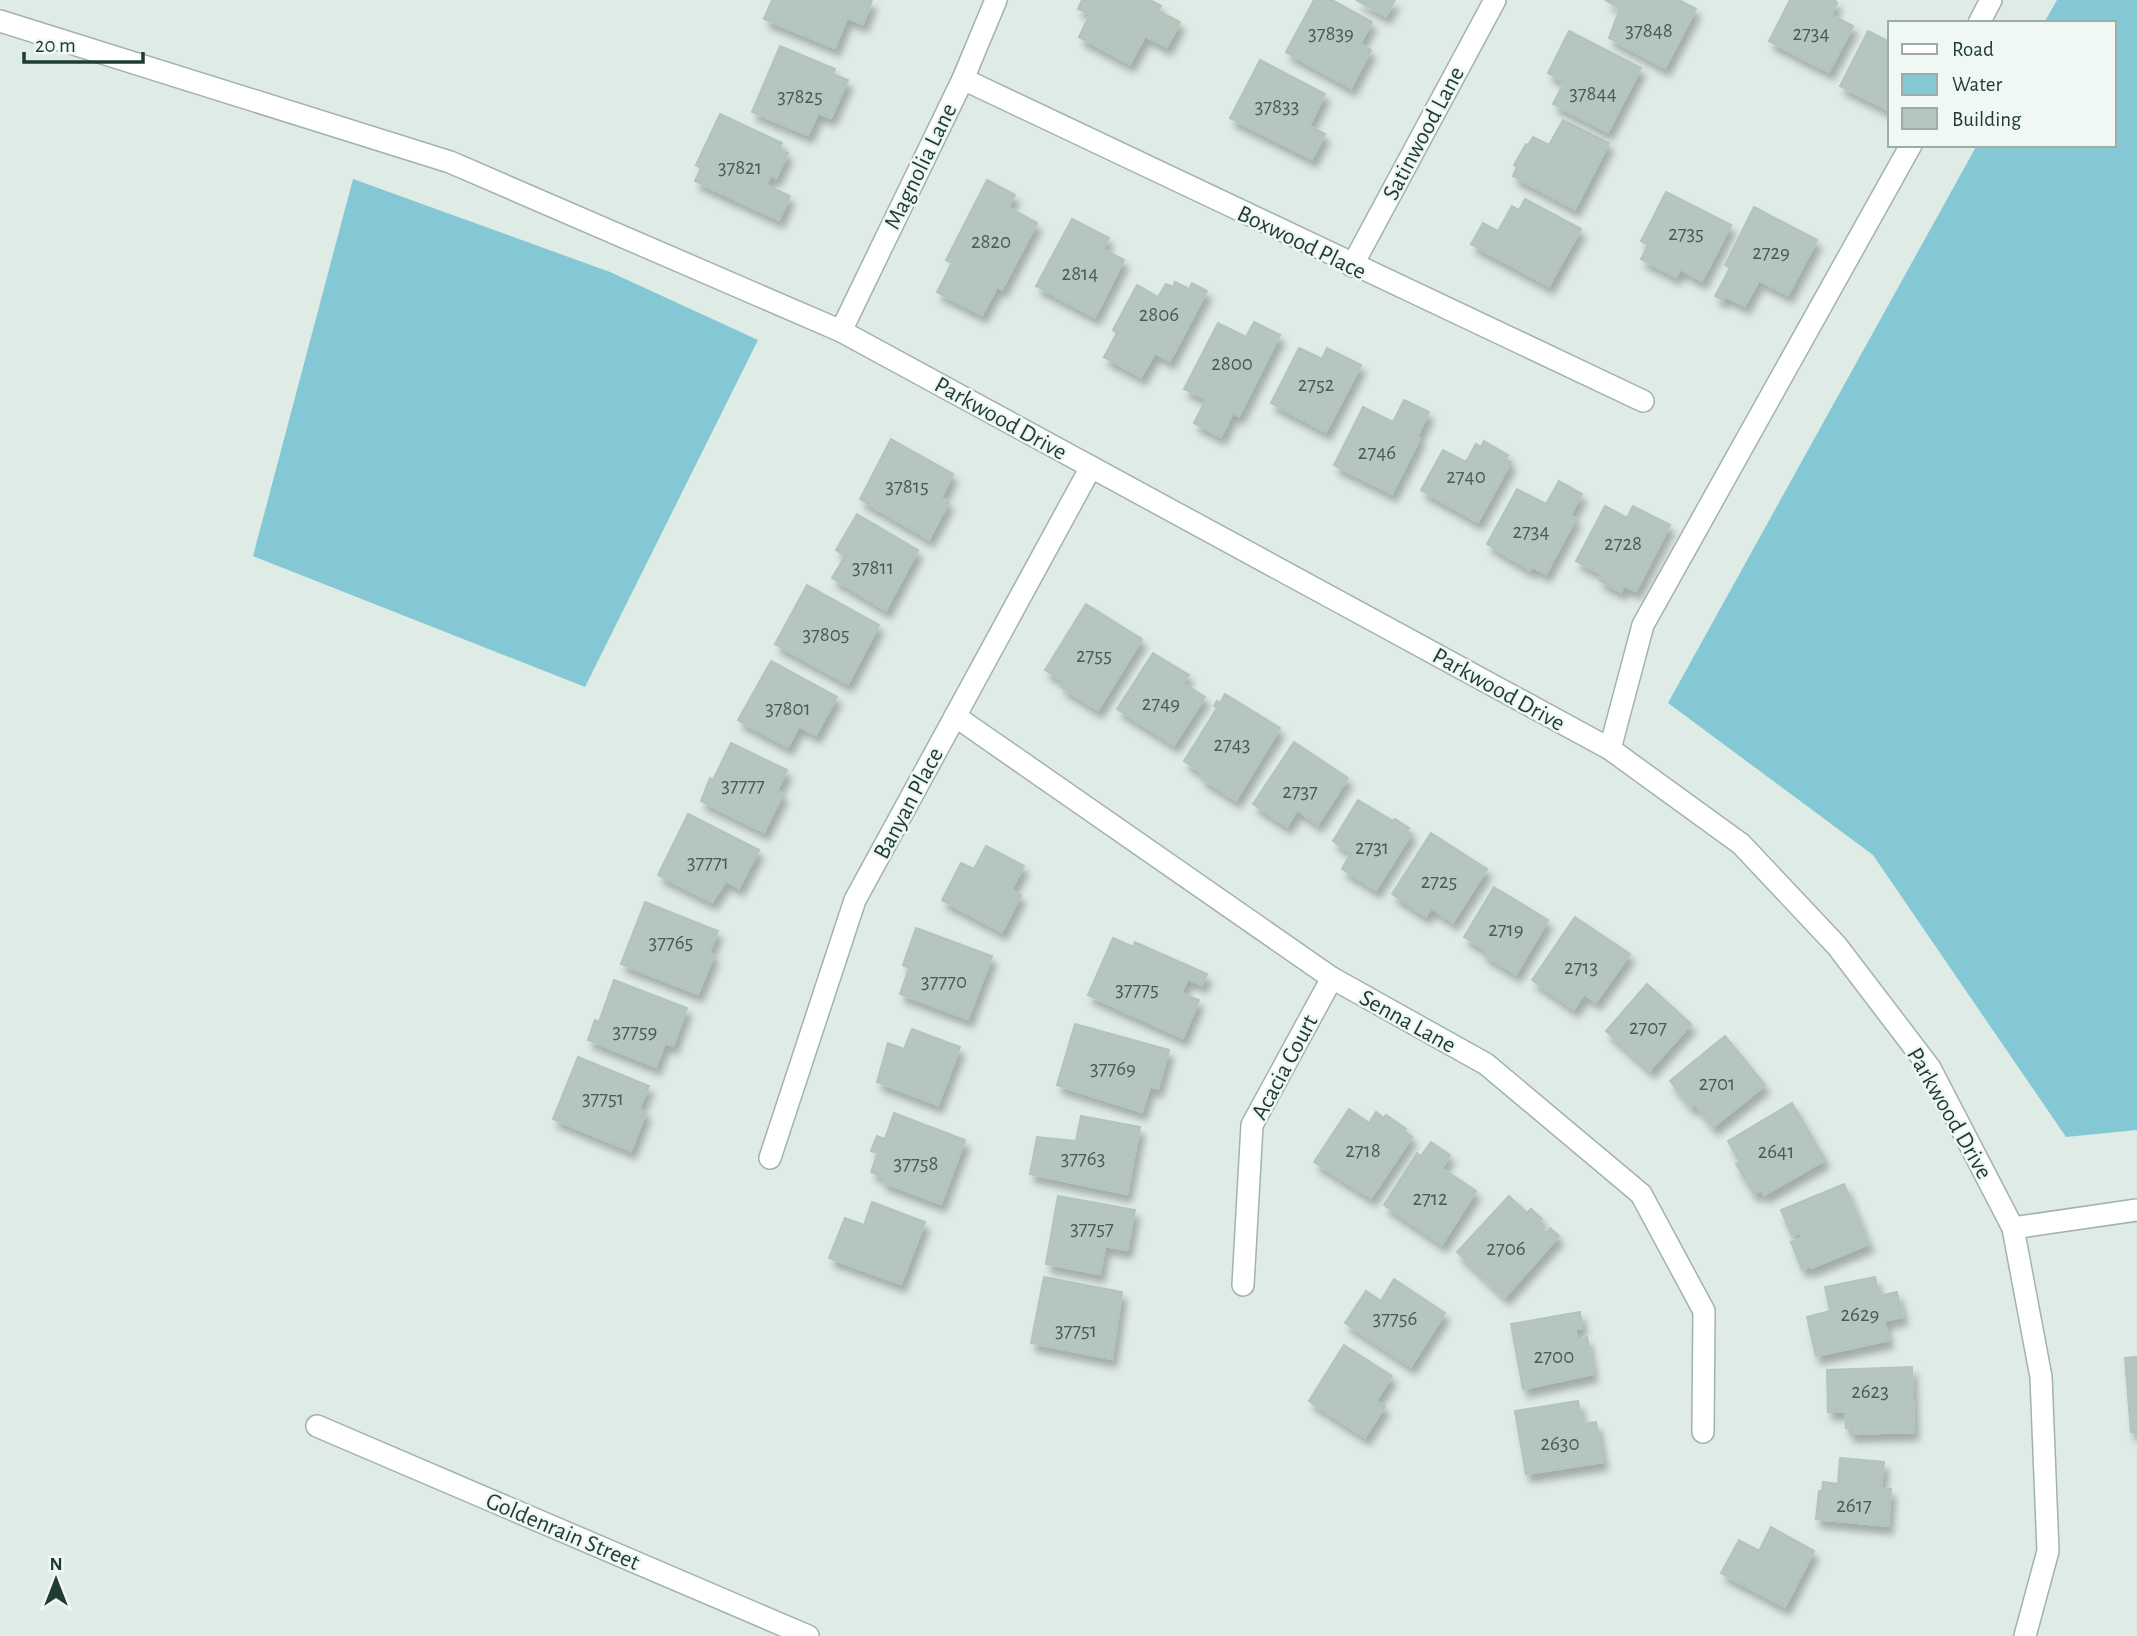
<svg xmlns="http://www.w3.org/2000/svg" width="2137" height="1636" viewBox="0 0 2137 1636" font-family="'Alegreya Sans',sans-serif">
<style>
.water{fill:#83c8d4}
.building{fill:#b4c6be;stroke:#b1c5bc;stroke-width:2;filter:url(#shadow)}
.lines{fill:none;stroke-linecap:round;stroke-linejoin:round}
.minor-casing{stroke:#a2b3ac;stroke-width:24}
.minor{stroke:#fff;stroke-width:21}
.labels{text-anchor:middle;stroke-width:5;stroke-linejoin:round;paint-order:stroke}
.number-label{font-size:21px;fill:#445e56}
.street-label{font-size:24px;fill:#1f3c34;stroke:#eff8f3}
</style>
<defs>
<filter id="shadow"><feDropShadow dx="4.5" dy="8" stdDeviation="3.5" flood-color="#0004"/></filter>
</defs>
<rect width="100%" height="100%" fill="#dfebe5"/>
<g class="water">
<polygon points="2057,0 2137,0 2137,1130 2066,1137 1873,855 1668,703 1977,145 2114,145 2114,23 2044,23"/>
<polygon points="353,179 610,272 758,340 585,687 253,556"/>
</g>
<g class="building">
<polygon points="772,0 872,0 863,24 847,18 835,48 764,19"/>
<polygon points="1082,0 1150,0 1161,6 1158,11 1180,22 1167,47 1145,36 1130,64 1079,37 1090,14 1078,9"/>
<polygon points="1314,0 1332,0 1372,22 1360,44 1371,50 1351,88 1286,52"/>
<polygon points="1356,0 1395,0 1386,16"/>
<polygon points="1605,0 1679,0 1696,9 1665,68 1609,38 1620,8"/>
<polygon points="1790,0 1835,0 1837,3 1831,15 1853,26 1829,72 1769,41"/>
<polygon points="1569,31 1641,68 1608,132 1553,104 1564,82 1548,73"/>
<polygon points="1868,31 1890,42 1890,111 1840,86"/>
<polygon points="780,46 835,69 832,74 848,80 831,118 818,113 808,135 752,112"/>
<polygon points="1260,60 1325,94 1309,126 1325,134 1312,159 1230,118"/>
<polygon points="720,114 782,143 779,149 788,153 776,178 771,175 766,185 790,196 779,220 695,181 701,168 696,165"/>
<polygon points="1563,120 1609,143 1575,209 1513,176 1517,167 1514,165 1526,144 1528,145 1533,137 1549,145"/>
<polygon points="987,180 1015,195 1008,207 1037,223 1002,289 997,287 982,315 937,292 952,263 946,260"/>
<polygon points="1666,192 1731,225 1702,281 1680,269 1676,277 1641,259 1648,245 1641,241"/>
<polygon points="1525,199 1581,229 1549,286 1471,244 1483,223 1498,231 1512,206 1519,210"/>
<polygon points="1754,207 1817,240 1788,295 1759,280 1745,306 1725,296 1723,300 1715,296 1730,268 1725,265"/>
<polygon points="1072,219 1109,238 1103,249 1124,260 1095,317 1036,286"/>
<polygon points="1175,282 1189,289 1192,283 1207,291 1170,361 1155,353 1141,377 1104,357 1117,333 1113,330 1137,285 1158,297 1166,284 1173,287"/>
<polygon points="1254,322 1280,335 1239,416 1233,413 1221,437 1194,423 1206,399 1184,389 1218,323 1246,337"/>
<polygon points="1299,348 1322,359 1327,348 1361,365 1326,432 1271,403"/>
<polygon points="1404,400 1429,412 1417,437 1420,438 1392,494 1334,465 1363,407 1393,422"/>
<polygon points="891,439 953,474 941,498 949,502 929,539 860,499"/>
<polygon points="1484,441 1508,455 1505,459 1511,462 1478,522 1421,490 1443,450 1466,462 1476,444 1481,447"/>
<polygon points="1559,481 1582,494 1570,516 1576,518 1546,574 1531,566 1530,570 1487,544 1517,489 1546,504"/>
<polygon points="1605,506 1627,518 1633,506 1670,525 1636,591 1624,586 1621,592 1599,580 1602,574 1576,561"/>
<polygon points="857,514 918,550 886,610 832,578 845,556 836,550"/>
<polygon points="807,585 879,625 848,684 775,644"/>
<polygon points="1086,604 1142,639 1098,710 1061,687 1064,682 1045,670"/>
<polygon points="1153,653 1189,675 1183,683 1205,697 1174,745 1117,709"/>
<polygon points="771,661 837,697 816,735 799,726 788,747 738,720"/>
<polygon points="1225,694 1280,728 1236,800 1201,778 1203,774 1184,761 1217,708 1214,706 1217,701 1220,703"/>
<polygon points="1294,742 1348,778 1318,824 1297,810 1287,826 1253,804"/>
<polygon points="731,743 787,770 777,791 783,794 764,832 701,801 710,778 713,780"/>
<polygon points="1358,800 1393,821 1395,819 1409,828 1407,831 1411,834 1376,890 1342,869 1351,853 1333,841"/>
<polygon points="688,814 759,850 739,888 726,881 712,902 658,875"/>
<polygon points="1431,833 1487,869 1453,922 1431,908 1426,916 1392,894"/>
<polygon points="986,846 1024,866 1011,890 1021,895 1002,932 942,900 961,863 974,869"/>
<polygon points="1494,887 1548,920 1516,974 1483,954 1485,950 1464,937"/>
<polygon points="645,902 718,931 709,953 714,955 698,994 621,964"/>
<polygon points="1575,917 1630,954 1596,1002 1584,994 1574,1009 1532,980"/>
<polygon points="916,928 992,956 968,1019 900,994 909,968 903,965"/>
<polygon points="1113,938 1133,947 1135,942 1207,974 1202,985 1188,979 1181,993 1199,1000 1183,1038 1088,995"/>
<polygon points="614,980 687,1008 673,1046 665,1043 656,1067 588,1040 595,1020 599,1022"/>
<polygon points="1647,984 1691,1024 1650,1070 1606,1031"/>
<polygon points="1075,1024 1169,1050 1158,1089 1150,1086 1142,1112 1057,1085"/>
<polygon points="912,1029 960,1047 938,1105 877,1082 888,1043 904,1049"/>
<polygon points="1725,1036 1765,1085 1713,1127 1695,1104 1691,1107 1670,1081"/>
<polygon points="578,1057 649,1086 639,1109 646,1112 631,1151 553,1119"/>
<polygon points="1792,1103 1825,1160 1764,1195 1762,1190 1754,1194 1736,1164 1740,1162 1728,1141"/>
<polygon points="1349,1109 1369,1123 1376,1112 1384,1118 1386,1115 1406,1129 1404,1131 1412,1137 1371,1198 1314,1162"/>
<polygon points="894,1113 965,1140 941,1204 882,1182 884,1177 871,1172 878,1153 871,1151 877,1136 885,1139"/>
<polygon points="1081,1116 1140,1127 1127,1194 1030,1174 1037,1137 1076,1141"/>
<polygon points="1431,1142 1450,1155 1442,1168 1476,1191 1442,1244 1384,1205 1417,1153 1421,1156"/>
<polygon points="1844,1184 1869,1244 1811,1268 1810,1266 1802,1269 1791,1242 1802,1238 1800,1232 1792,1236 1781,1210"/>
<polygon points="1058,1196 1135,1210 1127,1250 1105,1246 1100,1274 1046,1264"/>
<polygon points="1509,1196 1527,1213 1531,1209 1542,1219 1537,1224 1546,1233 1550,1228 1559,1236 1505,1297 1457,1252"/>
<polygon points="872,1202 925,1222 901,1284 829,1258 845,1218 864,1225"/>
<polygon points="1044,1277 1122,1292 1112,1359 1031,1343"/>
<polygon points="1875,1277 1879,1296 1897,1292 1903,1317 1884,1321 1889,1340 1816,1356 1807,1317 1830,1311 1825,1287"/>
<polygon points="1394,1279 1445,1313 1411,1366 1345,1323 1366,1291 1381,1301"/>
<polygon points="1580,1312 1582,1328 1575,1329 1577,1339 1587,1337 1593,1374 1523,1389 1511,1324"/>
<polygon points="1344,1345 1392,1376 1376,1401 1385,1406 1365,1437 1309,1401"/>
<polygon points="2137,1357 2137,1432 2131,1432 2125,1358"/>
<polygon points="1912,1367 1914,1432 1850,1434 1850,1428 1846,1428 1845,1412 1828,1412 1827,1370"/>
<polygon points="1578,1401 1582,1424 1596,1422 1603,1462 1526,1474 1515,1411"/>
<polygon points="1840,1458 1884,1462 1881,1488 1891,1489 1888,1526 1816,1519 1819,1491 1822,1491 1823,1482 1838,1484"/>
<polygon points="1771,1527 1814,1551 1785,1607 1721,1573 1739,1540 1759,1551"/>
</g>
<g class="lines">
<g class="minor-casing">
<g id="minor">
<polyline points="0,21 450,162 841,331 1610,749 1741,844 1837,946 1930,1068 2013,1228 2041,1377 2048,1551 2025,1636"/>
<polyline points="1979,23 1991,0"/>
<polyline points="963,79 1643,401"/>
<polyline points="1352,266 1495,0"/>
<polyline points="841,331 963,79 996,0"/>
<polyline points="955,716 1332,978 1486,1064 1641,1194 1704,1311 1703,1432"/>
<polyline points="1610,749 1643,625 1911,145"/>
<polyline points="770,1158 855,900 1091,467"/>
<polyline points="2013,1228 2137,1210"/>
<polyline points="1243,1285 1252,1125 1332,978"/>
<polyline points="317,1426 808,1636"/>
</g>
</g>
<use href="#minor" class="minor"/>
</g>
<g class="labels">
<g class="number-label">
<text x="1649" y="37">37848</text>
<text x="1331" y="40">37839</text>
<text x="1811" y="40">2734</text>
<text x="1593" y="100">37844</text>
<text x="800" y="103">37825</text>
<text x="1277" y="113">37833</text>
<text x="740" y="174">37821</text>
<text x="1686" y="240">2735</text>
<text x="991" y="248">2820</text>
<text x="1771" y="259">2729</text>
<text x="1080" y="280">2814</text>
<text x="1159" y="321">2806</text>
<text x="1232" y="370">2800</text>
<text x="1316" y="391">2752</text>
<text x="1377" y="459">2746</text>
<text x="1466" y="483">2740</text>
<text x="907" y="493">37815</text>
<text x="1531" y="538">2734</text>
<text x="1623" y="550">2728</text>
<text x="873" y="574">37811</text>
<text x="826" y="641">37805</text>
<text x="1094" y="662">2755</text>
<text x="1161" y="710">2749</text>
<text x="788" y="715">37801</text>
<text x="1232" y="751">2743</text>
<text x="743" y="792">37777</text>
<text x="1300" y="798">2737</text>
<text x="1372" y="854">2731</text>
<text x="708" y="869">37771</text>
<text x="1439" y="888">2725</text>
<text x="1506" y="936">2719</text>
<text x="671" y="949">37765</text>
<text x="1581" y="974">2713</text>
<text x="944" y="988">37770</text>
<text x="1137" y="996">37775</text>
<text x="1648" y="1034">2707</text>
<text x="635" y="1038">37759</text>
<text x="1113" y="1075">37769</text>
<text x="1717" y="1090">2701</text>
<text x="603" y="1105">37751</text>
<text x="1363" y="1157">2718</text>
<text x="1776" y="1158">2641</text>
<text x="1083" y="1165">37763</text>
<text x="916" y="1170">37758</text>
<text x="1430" y="1205">2712</text>
<text x="1092" y="1235">37757</text>
<text x="1506" y="1255">2706</text>
<text x="1860" y="1321">2629</text>
<text x="1395" y="1325">37756</text>
<text x="1076" y="1337">37751</text>
<text x="1554" y="1363">2700</text>
<text x="1870" y="1398">2623</text>
<text x="1560" y="1450">2630</text>
<text x="1854" y="1512">2617</text>
</g>
<g class="street-label">
<text transform="translate(1423 133) rotate(-62)" y="8">Satinwood Lane</text>
<text transform="translate(920 166) rotate(-64)" y="8">Magnolia Lane</text>
<text transform="translate(1302 242) rotate(26)" y="8">Boxwood Place</text>
<text transform="translate(1001 418) rotate(29)" y="8">Parkwood Drive</text>
<text transform="translate(1499 689) rotate(29)" y="8">Parkwood Drive</text>
<text transform="translate(908 803) rotate(-62)" y="8">Banyan Place</text>
<text transform="translate(1408 1021) rotate(29)" y="8">Senna Lane</text>
<text transform="translate(1284 1067) rotate(-62)" y="8">Acacia Court</text>
<text transform="translate(1950 1113) rotate(60)" y="8">Parkwood Drive</text>
<text transform="translate(563 1531) rotate(23)" y="8">Goldenrain Street</text>
</g>
</g>
<rect x="1888" y="21" width="228" height="126" fill="#eff8f3" stroke="#9cada7" stroke-width="2"/>
<rect x="1902" y="44" width="35" height="10" fill="#ffffff" stroke="#9cada7" stroke-width="2"/>
<text x="1952" y="56" font-size="21" fill="#1f3c34">Road</text>
<rect x="1902" y="74" width="35" height="21" fill="#83c8d4" stroke="#9cada7" stroke-width="2"/>
<text x="1952" y="91" font-size="21" fill="#1f3c34">Water</text>
<rect x="1902" y="108" width="35" height="21" fill="#b4c6be" stroke="#9cada7" stroke-width="2"/>
<text x="1952" y="126" font-size="21" fill="#1f3c34">Building</text>
<g transform="translate(56 1580)" stroke="#eff8f3" stroke-width="5" paint-order="stroke">
<path d="M0-5L12 26L0 18L-12 26Z" fill="#1f3c34"/>
<text y="-10" font-size="19" font-weight="bold" text-anchor="middle" fill="#1f3c34">N</text>
</g>
<path d="M24 52v10h119v-10" fill="none" stroke="#1f3c34" stroke-width="3.5"/>
<text x="35" y="52" font-size="21" fill="#1f3c34" stroke="#eff8f3" stroke-width="5" paint-order="stroke">20 m</text>
</svg>
